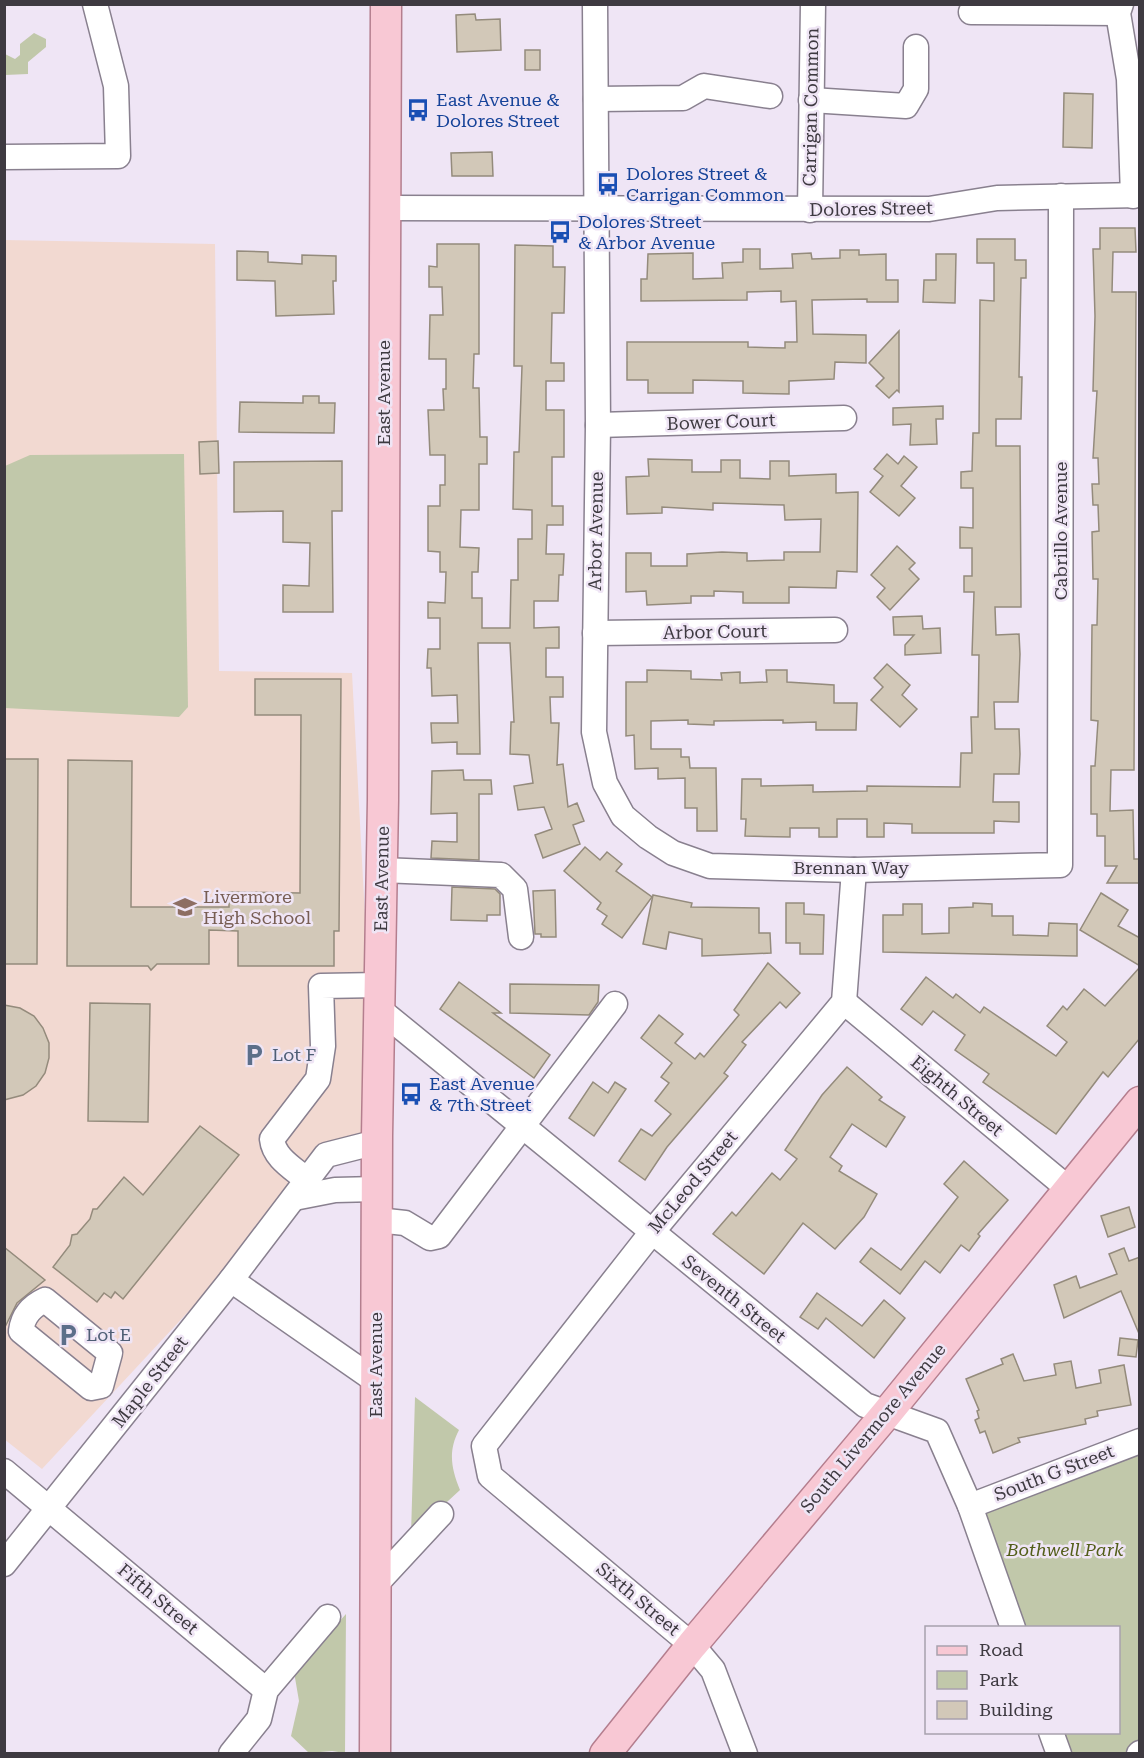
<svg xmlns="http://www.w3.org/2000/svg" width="1144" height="1758" viewBox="0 0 1144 1758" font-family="'Roboto Serif',serif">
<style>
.education{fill:#f2d9d1}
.green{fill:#c1c8aa}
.building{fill:#d2c8b8;stroke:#948b7c;stroke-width:1.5}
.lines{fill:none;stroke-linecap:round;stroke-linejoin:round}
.minor-casing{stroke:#89808f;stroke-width:27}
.major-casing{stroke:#b47e8e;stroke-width:33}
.minor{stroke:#fff;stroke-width:24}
.major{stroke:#f8c8d4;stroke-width:30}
.labels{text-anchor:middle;stroke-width:5;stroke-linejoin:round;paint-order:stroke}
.transit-label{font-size:18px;fill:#164399;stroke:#efe5f5;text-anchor:start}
.street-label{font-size:18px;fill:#3e3a41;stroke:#efe5f5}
.education-label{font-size:18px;fill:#785e54;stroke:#efe5f5;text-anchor:start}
.service-label{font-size:18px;fill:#4e5e75;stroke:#efe5f5;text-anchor:start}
.park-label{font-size:18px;font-style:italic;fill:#535e1a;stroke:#efe5f5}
</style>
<rect width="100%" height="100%" fill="#efe5f5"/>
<polygon class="education" points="4,240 215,244 219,671 352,673 377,1142 326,1155 294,1198 42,1469 4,1439"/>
<g class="green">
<polygon points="34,33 46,39 46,47 28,62 28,74 5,75 5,54 15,59 20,55 20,44"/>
<polygon points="184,454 188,707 179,717 5,708 5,466 30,455"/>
<path d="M 415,1397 L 459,1430 C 448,1451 451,1468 460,1490 L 411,1535 Z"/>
<polygon points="1139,1441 1139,1753 1059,1753 1051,1733 1118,1732 1118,1628 1013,1627 970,1506"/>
<polygon points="346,1614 345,1753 332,1751 309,1753 291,1736 299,1701 294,1672"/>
</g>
<g class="building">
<polygon points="475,14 476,20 500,19 501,50 457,52 456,15"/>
<rect x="525" y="50" width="15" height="20"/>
<polygon points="1064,93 1093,94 1092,148 1063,147"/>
<polygon points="492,152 493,176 452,176 451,153"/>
<polygon points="1100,228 1135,228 1136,252 1113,252 1112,292 1136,292 1134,770 1111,770 1110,811 1133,810 1134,859 1140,859 1140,883 1107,883 1117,866 1105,866 1105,836 1097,836 1097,814 1091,814 1091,766 1095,766 1098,721 1091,720 1092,625 1097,625 1098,579 1093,579 1092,532 1099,531 1098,505 1093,505 1092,484 1099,484 1098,458 1093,458 1097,391 1093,391 1095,316 1093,249 1100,249"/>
<polygon points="977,239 1015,239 1015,260 1026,260 1026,278 1021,278 1019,377 1022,377 1021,419 996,419 996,446 1020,446 1021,607 995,607 996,635 1019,634 1020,654 1018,702 994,702 995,729 1019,729 1020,754 1019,774 994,774 993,802 1019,802 1019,822 994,821 994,833 912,833 912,824 884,823 884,837 867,837 867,819 837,819 837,837 819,837 819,828 790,828 790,837 745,836 746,819 741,819 742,779 761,779 761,786 813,785 813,792 867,791 867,786 960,787 961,753 972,753 971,717 978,717 979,655 972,655 974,592 964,592 964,576 972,576 972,548 960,548 960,527 973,528 973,488 961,488 961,472 972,471 973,433 979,433 980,300 994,301 994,263 977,263"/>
<polygon points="437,244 479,244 479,354 474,354 473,388 479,388 480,437 487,437 487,464 479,464 479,510 461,510 460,547 479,548 478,572 472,572 472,598 482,598 482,628 510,628 511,580 518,580 518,539 532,539 532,510 513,509 514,452 519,452 522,366 514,366 515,245 553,246 553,267 565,267 564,313 552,313 551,363 564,363 564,381 546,381 546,410 564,410 564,457 552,457 552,506 563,506 563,525 547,525 546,554 564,554 563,575 559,575 558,601 534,601 534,628 559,627 559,648 546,648 546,677 563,677 563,697 550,697 551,723 559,723 557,765 563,764 568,807 577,803 584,821 573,825 580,844 543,858 535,835 552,829 544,807 518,810 514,786 533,783 529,755 510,754 511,722 514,722 510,643 478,643 480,754 457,754 457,742 432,743 431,723 458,723 457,695 432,696 431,668 427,668 428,649 440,649 440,618 428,618 428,602 445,603 446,572 440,572 440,552 428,551 428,506 440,506 440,485 445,485 445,455 430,455 428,410 444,410 443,389 446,389 446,359 429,359 430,315 443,315 442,287 429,287 429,266 437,267"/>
<polygon points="743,249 760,249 760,269 793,268 792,254 811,253 812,259 840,258 840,250 859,250 859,255 886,254 886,280 898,280 898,302 867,302 867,299 812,300 813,334 866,335 866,363 835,362 834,379 789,381 789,394 743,393 743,381 693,380 693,393 648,393 648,380 627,380 627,342 748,342 748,347 785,348 785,342 797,342 796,301 781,302 781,291 747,292 747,300 641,301 641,279 647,279 648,254 693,253 693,279 723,278 722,263 743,262"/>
<polygon points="237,251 268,252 268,262 302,264 302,255 336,256 336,281 333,281 334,314 276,316 275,281 237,280"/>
<polygon points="936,254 956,254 955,303 923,302 924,280 936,280"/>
<polygon points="899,331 899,392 897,390 889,398 876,386 884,378 869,363"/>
<polygon points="303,396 319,396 319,403 335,403 334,433 239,432 240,402 303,403"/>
<polygon points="943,406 943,419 936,419 937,444 910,445 911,424 893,425 893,408"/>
<polygon points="218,441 219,473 200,474 199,442"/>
<polygon points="887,454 898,464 904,456 917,467 901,486 915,498 899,516 870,492 883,476 874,469"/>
<polygon points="648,459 692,460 692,472 721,472 721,460 740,460 740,478 770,479 770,461 789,461 789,476 836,474 836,493 858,492 857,572 837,571 836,588 789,587 789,603 743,603 743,592 714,591 714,596 691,596 691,603 647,605 646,591 626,592 626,553 651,553 651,566 687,566 687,554 722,552 747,553 747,561 784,560 784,552 820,552 821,519 785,520 784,505 713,503 713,510 662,507 662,513 627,514 626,477 649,476"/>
<polygon points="342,461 342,511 332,511 333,612 283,612 283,585 309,586 310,543 283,542 283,511 234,512 234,462"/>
<polygon points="897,546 915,563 909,569 919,579 890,610 877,597 885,588 871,575"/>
<polygon points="922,616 923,629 940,628 941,653 905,655 905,645 914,635 894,635 893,617"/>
<polygon points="887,664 910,685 902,695 917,709 900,727 871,700 883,687 874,678"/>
<polygon points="647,670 691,671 691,679 722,680 721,673 740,672 740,683 767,682 766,670 787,670 787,682 834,685 834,703 857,703 856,730 816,730 816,722 783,723 783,720 714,721 714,725 688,724 688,720 651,721 651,749 681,749 681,757 689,757 690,768 716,768 717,831 697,831 697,808 685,808 685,778 658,779 658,768 635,769 634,735 626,736 626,682 647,682"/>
<polygon points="255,679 341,679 339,931 334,931 334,966 238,966 238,931 209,930 209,964 157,964 151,970 148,966 67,966 68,760 132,761 131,907 229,907 229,892 300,893 301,715 255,715"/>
<polygon points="4,759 38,759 37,964 4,964"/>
<polygon points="463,770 464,780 491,780 492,794 479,794 479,860 431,858 432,841 457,842 457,813 431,814 432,771"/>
<polygon points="585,847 600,860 607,852 622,864 616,871 652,897 622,938 602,924 607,916 597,909 601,903 564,871"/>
<polygon points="452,887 495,889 500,894 500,915 487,915 487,921 451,920"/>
<polygon points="555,890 556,937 541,937 541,934 535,934 533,891"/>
<polygon points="1101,893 1128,910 1118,926 1140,938 1140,966 1080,930"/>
<polygon points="653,895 692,903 691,907 759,908 759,933 770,933 771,953 702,956 702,939 669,932 666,949 643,944"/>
<polygon points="786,903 804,903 804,914 824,915 823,954 800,954 800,943 786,943"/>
<polygon points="973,903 992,904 992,916 1013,916 1013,935 1048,936 1049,923 1077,924 1077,956 883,952 883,915 903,915 903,904 922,904 922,934 949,933 949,908 973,907"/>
<polygon points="768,963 800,993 786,1008 780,1002 742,1042 746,1045 724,1073 728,1076 667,1147 645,1180 619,1161 641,1129 652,1136 671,1114 655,1101 669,1083 661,1077 672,1063 641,1038 659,1015 683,1034 675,1043 695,1059 700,1053 704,1057 739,1015 734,1010"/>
<polygon points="1140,967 1140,1038 1108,1077 1103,1072 1056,1134 983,1082 989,1074 955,1050 965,1035 933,1011 922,1025 901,1009 926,977 953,998 956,994 980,1013 984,1007 1056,1056 1067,1042 1047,1026 1063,1006 1067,1010 1084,989 1105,1006"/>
<polygon points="459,982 501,1013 493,1013 550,1055 534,1078 440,1009"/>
<polygon points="510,984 599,985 598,1002 589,1015 510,1013"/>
<polygon points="90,1003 150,1004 148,1122 88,1121"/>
<polygon points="4,1005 20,1008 34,1016 43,1028 49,1043 49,1058 45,1073 36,1086 23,1095 4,1100"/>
<polygon points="847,1067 882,1097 879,1100 905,1117 886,1147 852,1124 830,1157 842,1166 839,1171 877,1194 864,1217 835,1249 803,1223 764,1274 713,1234 732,1212 736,1216 772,1173 780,1180 797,1159 785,1150 822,1095"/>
<polygon points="593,1082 608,1093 615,1082 626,1089 594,1136 569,1118"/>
<polygon points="200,1126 239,1155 123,1299 115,1292 111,1298 104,1293 97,1302 53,1267 70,1245 72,1235 77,1234 90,1219 93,1209 97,1209 124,1177 143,1195"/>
<polygon points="964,1161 1008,1200 978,1234 980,1236 969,1251 961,1245 940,1273 925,1261 900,1294 860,1262 871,1248 901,1270 958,1197 944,1184"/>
<polygon points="1129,1207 1135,1227 1108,1237 1101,1216"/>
<polygon points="4,1247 45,1280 17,1303 4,1329"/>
<polygon points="1124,1248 1129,1261 1140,1257 1140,1336 1121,1291 1064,1318 1054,1285 1076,1276 1080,1288 1117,1274 1109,1254"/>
<polygon points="817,1293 862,1326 884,1300 905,1318 874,1358 826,1318 818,1329 800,1317"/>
<polygon points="1120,1338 1138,1340 1136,1357 1118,1355"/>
<polygon points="1013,1354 1024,1381 1056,1375 1054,1364 1071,1361 1076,1388 1101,1383 1099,1370 1124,1365 1131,1405 1097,1411 1098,1416 1085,1419 1086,1424 1018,1438 1020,1442 993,1453 985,1431 980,1433 975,1420 979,1418 977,1411 979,1410 966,1379 1003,1364 1001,1359"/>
</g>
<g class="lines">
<g class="minor-casing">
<g id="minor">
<polyline points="595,4 598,425 594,732 605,783 623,816 648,837 673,853 710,866 854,870 1060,865 1061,196"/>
<polyline points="1121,4 1118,13 1129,79 1133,196"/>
<polyline points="971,12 1118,13"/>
<polyline points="596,99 683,98 704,86 770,96"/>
<polyline points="811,100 906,106 916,89 916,47"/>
<polyline points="4,157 118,156 116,86 95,4"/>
<polyline points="385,208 929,209 997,198 1140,195"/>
<polyline points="810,210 813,4"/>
<polyline points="598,425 844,418"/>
<polyline points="595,633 835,630"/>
<polyline points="382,870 501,875 515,889 521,937"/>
<polyline points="844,1002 1070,1190"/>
<polyline points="380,1010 865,1405 937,1431 970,1506 1013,1628"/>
<path d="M 307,1180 C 293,1168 274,1158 272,1139 L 318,1079 L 323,1046 L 321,986 L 380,985"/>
<polyline points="294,1198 335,1190 377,1189"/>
<polyline points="377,1220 405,1223 430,1238 439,1236 615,1004"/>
<polyline points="231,1280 376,1381"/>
<path d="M 45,1300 L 110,1353 L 101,1386 L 91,1388 L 21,1331 C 23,1315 32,1306 45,1300 Z"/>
<polyline points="4,1471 266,1690"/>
<polyline points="970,1506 1140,1441"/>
<polyline points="4,1564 231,1280 326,1155 377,1142"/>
<polyline points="376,1584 441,1514"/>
<polyline points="1051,1732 1059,1754"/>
<polyline points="231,1754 259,1719 266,1690 328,1617"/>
<polyline points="745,1754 713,1670 692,1645 490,1476 484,1446 652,1232 844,1002 854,870"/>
<polyline points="1139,1754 1140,1753"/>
</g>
</g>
<g class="major-casing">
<g id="major">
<polyline points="375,1754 377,1136 383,800 386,4"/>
<polyline points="605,1754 692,1645 887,1413 1140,1102"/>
</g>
</g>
<use href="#minor" class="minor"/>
<use href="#major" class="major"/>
</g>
<defs>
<g id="bus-bare" transform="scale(1.8)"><path d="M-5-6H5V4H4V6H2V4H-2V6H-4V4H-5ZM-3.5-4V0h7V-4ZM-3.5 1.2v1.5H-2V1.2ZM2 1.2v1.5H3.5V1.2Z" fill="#1a4fb4" stroke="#efe5f5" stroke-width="2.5" paint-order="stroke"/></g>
<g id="school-bare" transform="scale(1.8)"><path d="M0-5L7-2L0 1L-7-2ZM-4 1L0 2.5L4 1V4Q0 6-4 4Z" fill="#8d6e63" stroke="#efe5f5" stroke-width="2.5" paint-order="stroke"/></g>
<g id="parking-bare" transform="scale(1.8)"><path d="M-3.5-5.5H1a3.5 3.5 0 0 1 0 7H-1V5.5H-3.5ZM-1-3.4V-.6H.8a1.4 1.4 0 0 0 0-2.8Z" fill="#5c6f8a" stroke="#efe5f5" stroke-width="2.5" paint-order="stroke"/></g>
</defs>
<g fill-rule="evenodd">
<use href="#bus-bare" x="418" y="110"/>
<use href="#bus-bare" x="608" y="184"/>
<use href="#bus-bare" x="560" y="232"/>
<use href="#school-bare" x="185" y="907"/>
<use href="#parking-bare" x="254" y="1055"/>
<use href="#bus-bare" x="411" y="1094"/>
<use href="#parking-bare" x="68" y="1335"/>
</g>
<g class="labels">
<g class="transit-label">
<text x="436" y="106">East Avenue &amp;<tspan x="436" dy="21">Dolores Street</tspan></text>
<text x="626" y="180">Dolores Street &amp;<tspan x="626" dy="21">Carrigan Common</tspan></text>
<text x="578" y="228">Dolores Street<tspan x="578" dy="21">&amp; Arbor Avenue</tspan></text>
<text x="429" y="1090">East Avenue<tspan x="429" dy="21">&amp; 7th Street</tspan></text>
</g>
<g class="street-label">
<text transform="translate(811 107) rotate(-89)" y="6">Carrigan Common</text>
<text transform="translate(871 209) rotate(-1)" y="6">Dolores Street</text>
<text transform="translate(384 393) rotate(-90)" y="6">East Avenue</text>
<text transform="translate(721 422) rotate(-2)" y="6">Bower Court</text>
<text transform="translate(596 531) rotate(-89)" y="6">Arbor Avenue</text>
<text transform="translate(1061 531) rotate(-90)" y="6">Cabrillo Avenue</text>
<text transform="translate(715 632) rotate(-1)" y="6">Arbor Court</text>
<text x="851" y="874">Brennan Way</text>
<text transform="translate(382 879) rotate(-89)" y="6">East Avenue</text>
<text transform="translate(957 1096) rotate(40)" y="6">Eighth Street</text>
<text transform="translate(693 1182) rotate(-50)" y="6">McLeod Street</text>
<text transform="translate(734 1299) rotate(39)" y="6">Seventh Street</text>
<text transform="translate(376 1365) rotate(-90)" y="6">East Avenue</text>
<text transform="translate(150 1382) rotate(-52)" y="6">Maple Street</text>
<text transform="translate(873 1428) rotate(-50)" y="6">South Livermore Avenue</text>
<text transform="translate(1054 1473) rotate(-21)" y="6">South G Street</text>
<text transform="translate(158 1599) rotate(40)" y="6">Fifth Street</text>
<text transform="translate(638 1599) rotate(40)" y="6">Sixth Street</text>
</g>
<g class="education-label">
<text x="203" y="903">Livermore<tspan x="203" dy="21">High School</tspan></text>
</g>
<g class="service-label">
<text x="272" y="1061">Lot F</text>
<text x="86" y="1341">Lot E</text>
</g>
<g class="park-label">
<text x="1065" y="1556">Bothwell Park</text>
</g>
</g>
<rect width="1144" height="1758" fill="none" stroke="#3e3a41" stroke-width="12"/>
<rect x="925" y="1626" width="195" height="108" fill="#efe5f5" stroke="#a8a1ad" stroke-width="1.5"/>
<rect x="937" y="1646" width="30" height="9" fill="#f8c8d4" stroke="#a8a1ad" stroke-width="1.5"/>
<text x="979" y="1656" font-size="18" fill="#3e3a41">Road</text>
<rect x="937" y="1671" width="30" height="18" fill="#c1c8aa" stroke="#a8a1ad" stroke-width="1.5"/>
<text x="979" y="1686" font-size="18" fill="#3e3a41">Park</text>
<rect x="937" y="1701" width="30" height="18" fill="#d2c8b8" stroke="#a8a1ad" stroke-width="1.5"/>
<text x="979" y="1716" font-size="18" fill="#3e3a41">Building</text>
</svg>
